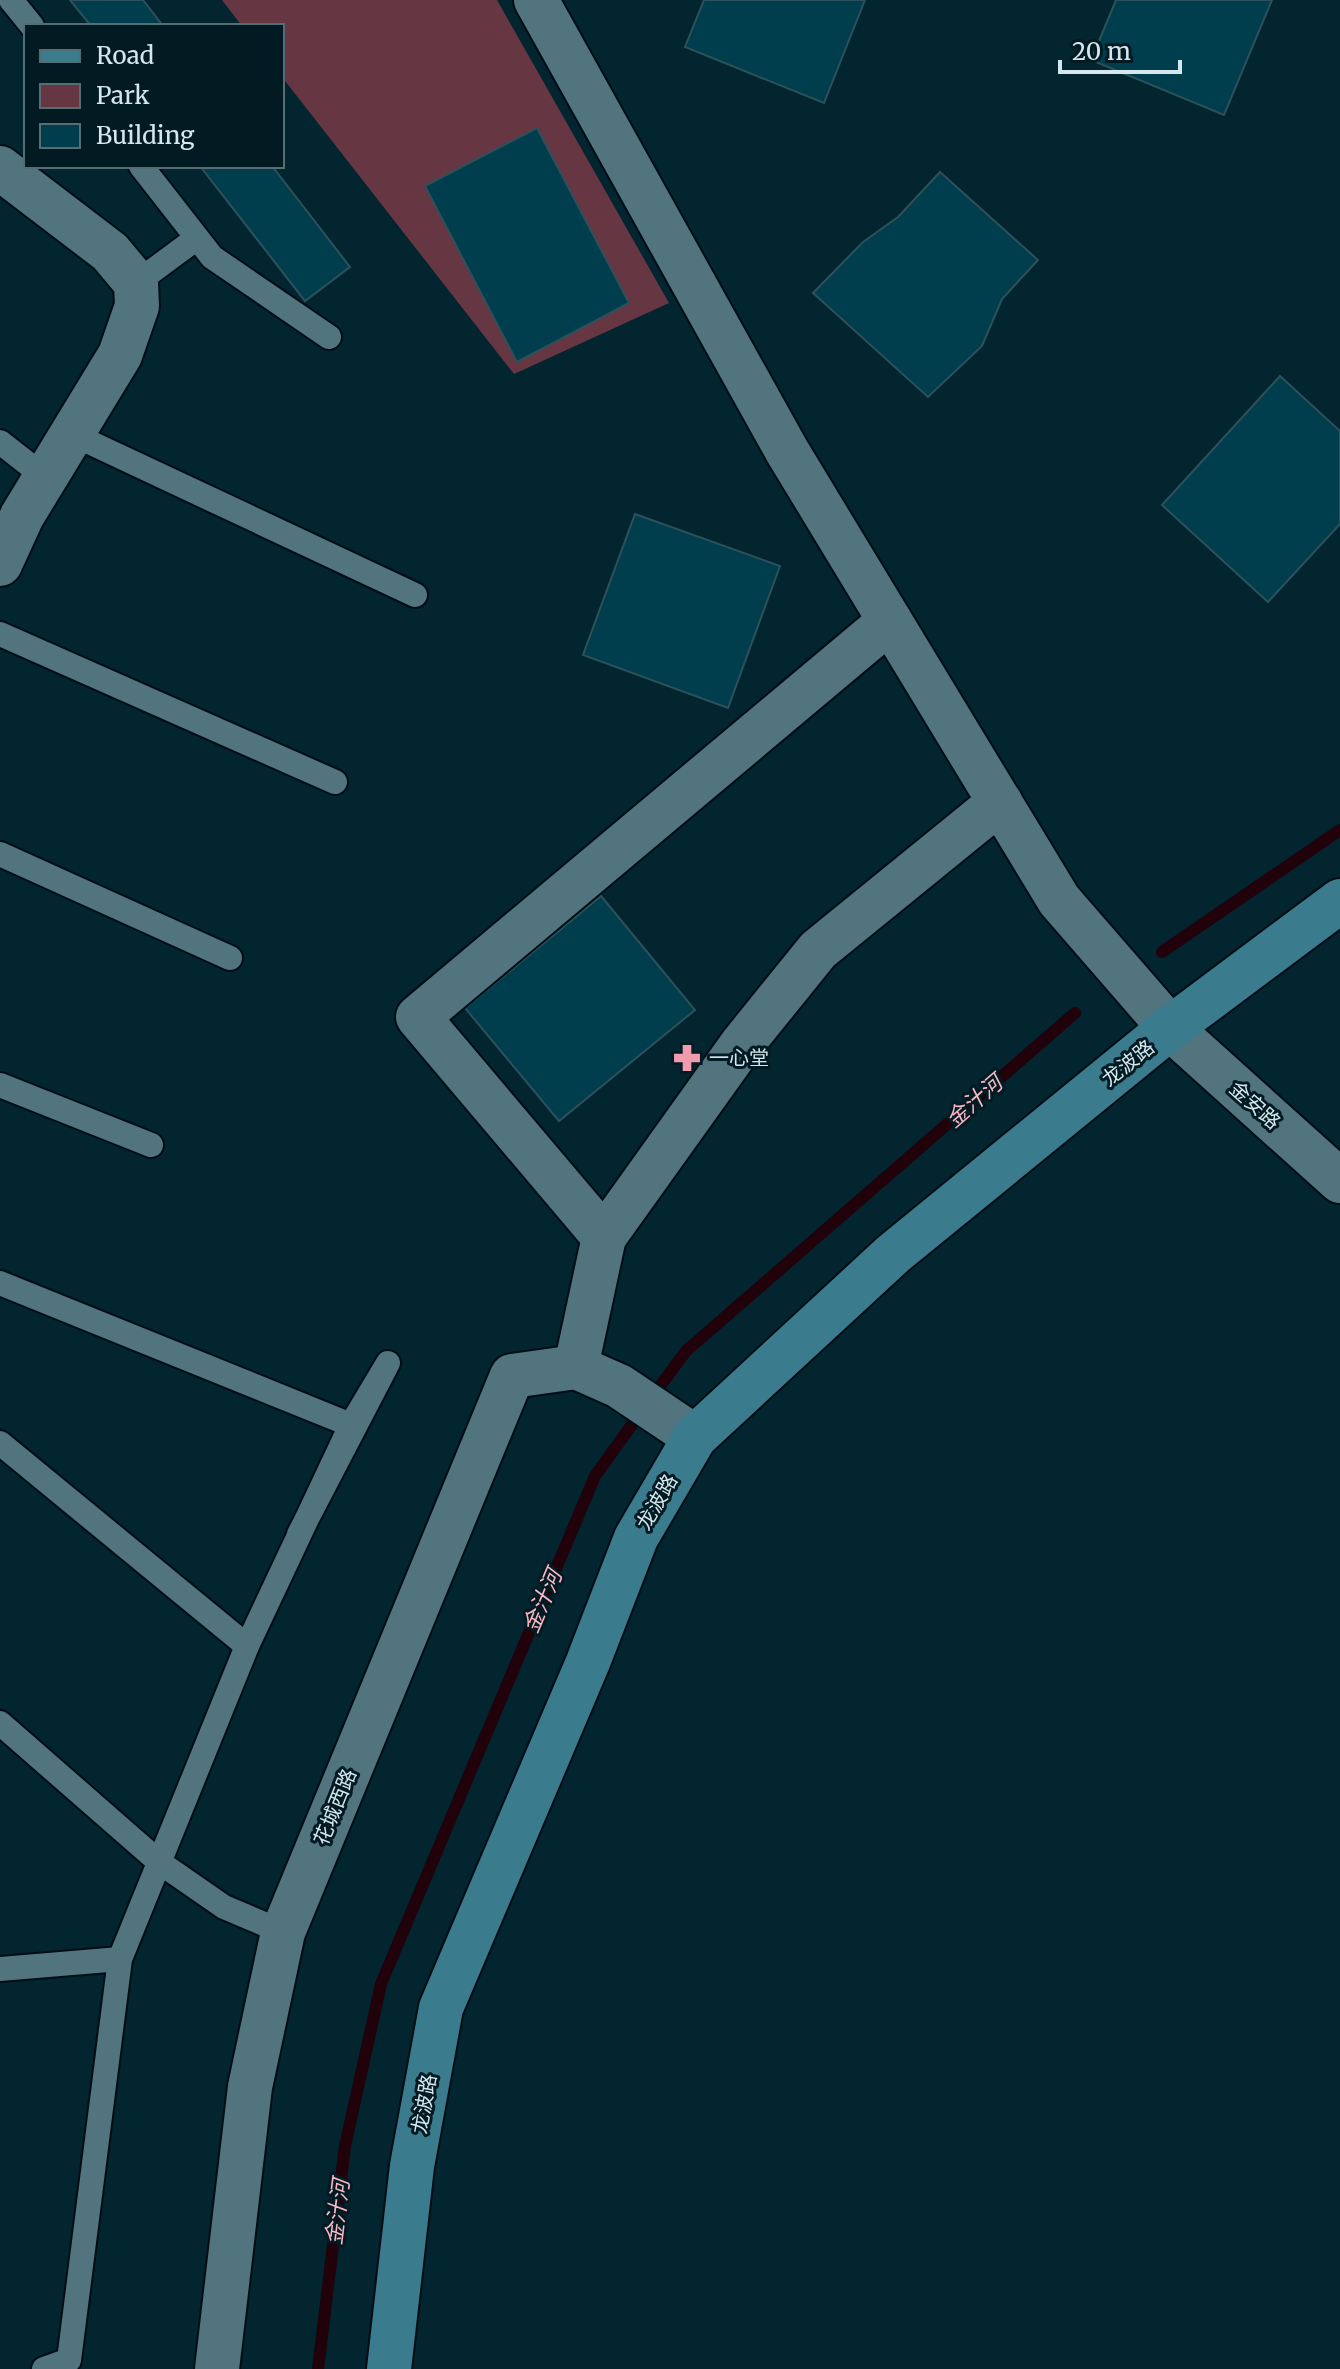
<svg xmlns="http://www.w3.org/2000/svg" width="1340" height="2369" viewBox="0 0 1340 2369" font-family="Merriweather,'Noto Sans SC',serif">
<style>
.green{fill:#663743}
.lines{fill:none;stroke-linecap:round;stroke-linejoin:round}
.stream{stroke:#21010a;stroke-width:12}
.building{fill:#013e4d;stroke:#2e505b;stroke-width:2}
.lane-casing{stroke:#000d15;stroke-width:28}
.street-casing{stroke:#000d15;stroke-width:48}
.secondary-casing{stroke:#000d15;stroke-width:48}
.lane{stroke:#51747f;stroke-width:24}
.street{stroke:#51747f;stroke-width:44}
.secondary{stroke:#3a7c8d;stroke-width:44}
.labels{text-anchor:middle;stroke-width:6;stroke-linejoin:round;paint-order:stroke}
.poi-label{font-size:20px;fill:#d5e7ee;stroke:#021b23;text-anchor:start}
.street-label{font-size:20px;fill:#d5e7ee;stroke:#021b23}
.water-label{font-size:22px;font-style:italic;fill:#fab7c5;stroke:#021b23}
</style>
<rect width="100%" height="100%" fill="#02252f"/>
<polygon class="green" points="222,0 497,0 669,303 514,374 282,77 282,26 242,26"/>
<g class="lines">
<g class="stream">
<polyline points="1162,952 1340,830"/>
<polyline points="652,1397 686,1351 1075,1013"/>
<polyline points="318,2369 345,2146 381,1984 595,1476 641,1412"/>
</g>
</g>
<g class="building">
<polygon points="70,0 143,0 163,26 91,26"/>
<polygon points="704,0 865,0 824,103 685,47"/>
<polygon points="1116,0 1272,0 1224,115 1091,60"/>
<polygon points="537,128 629,303 517,362 425,186"/>
<polygon points="200,166 272,166 350,267 305,301"/>
<polygon points="940,172 1038,260 1002,299 982,346 928,397 813,293 863,242 898,217"/>
<polygon points="1280,376 1340,431 1340,524 1268,602 1162,505"/>
<polygon points="635,514 780,566 728,708 583,655"/>
<polygon points="601,896 695,1010 559,1121 465,1008"/>
</g>
<g class="lines">
<g class="lane-casing">
<g id="lane">
<polyline points="11,0 32,26"/>
<polyline points="141,166 212,257 329,337"/>
<polyline points="136,283 197,238"/>
<polyline points="72,434 415,595"/>
<polyline points="0,442 46,478"/>
<polyline points="0,634 335,782"/>
<polyline points="0,854 230,958"/>
<polyline points="0,1085 151,1145"/>
<polyline points="0,1283 351,1425"/>
<polyline points="0,1443 247,1646"/>
<polyline points="0,1723 159,1862 224,1907 283,1932"/>
<polyline points="0,1969 120,1959"/>
<polyline points="44,2369 69,2360 120,1959 247,1646 351,1425 388,1363 299,1534"/>
</g>
</g>
<g class="street-casing">
<g id="street">
<polyline points="536,0 787,451 1059,900 1170,1028 1340,1181"/>
<polyline points="0,168 110,252 136,283 137,306 120,355 22,516 0,564"/>
<polyline points="890,621 418,1017 604,1237 742,1044 818,950 1000,802"/>
<polyline points="576,1367 604,1237"/>
<polyline points="217,2369 250,2087 283,1932 512,1376 576,1367 619,1386 695,1437"/>
</g>
</g>
<g class="secondary-casing">
<polyline id="secondary" points="389,2369 412,2166 441,2008 588,1662 636,1538 695,1437 893,1254 1170,1028 1340,901"/>
</g>
<use href="#lane" class="lane"/>
<use href="#street" class="street"/>
<use href="#secondary" class="secondary"/>
</g>
<defs>
<g id="pharmacy-bare" transform="scale(2.16)"><path d="M-2-6h4v4h4v4h-4v4h-4v-4h-4v-4h4Z" fill="#f29aae" stroke="#021b23" stroke-width="2.5" paint-order="stroke"/></g>
</defs>
<g fill-rule="evenodd">
<use href="#pharmacy-bare" x="687" y="1058"/>
</g>
<g class="labels">
<g class="poi-label">
<text x="709" y="1065">一心堂</text>
</g>
<g class="street-label">
<text transform="translate(1128 1063) rotate(-39)" y="7">龙波路</text>
<text transform="translate(1255 1105) rotate(42)" y="7">金安路</text>
<text transform="translate(657 1502) rotate(-60)" y="7">龙波路</text>
<text transform="translate(335 1807) rotate(-68)" y="7">花城西路</text>
<text transform="translate(424 2104) rotate(-80)" y="7">龙波路</text>
</g>
<g class="water-label">
<text transform="translate(974 1101) rotate(-41)" y="8">金汁河</text>
<text transform="translate(542 1601) rotate(-67)" y="8">金汁河</text>
<text transform="translate(337 2212) rotate(-83)" y="8">金汁河</text>
</g>
</g>
<rect x="24" y="24" width="260" height="144" fill="#021b23" stroke="#566d74" stroke-width="2"/>
<rect x="40" y="50" width="40" height="12" fill="#3a7c8d" stroke="#566d74" stroke-width="2"/>
<text x="96" y="64" font-size="24" fill="#d5e7ee">Road</text>
<rect x="40" y="84" width="40" height="24" fill="#663743" stroke="#566d74" stroke-width="2"/>
<text x="96" y="104" font-size="24" fill="#d5e7ee">Park</text>
<rect x="40" y="124" width="40" height="24" fill="#013e4d" stroke="#566d74" stroke-width="2"/>
<text x="96" y="144" font-size="24" fill="#d5e7ee">Building</text>
<path d="M1060 60v12h120v-12" fill="none" stroke="#d5e7ee" stroke-width="4"/>
<text x="1072" y="60" font-size="24" fill="#d5e7ee" stroke="#021b23" stroke-width="6" paint-order="stroke">20 m</text>
</svg>
